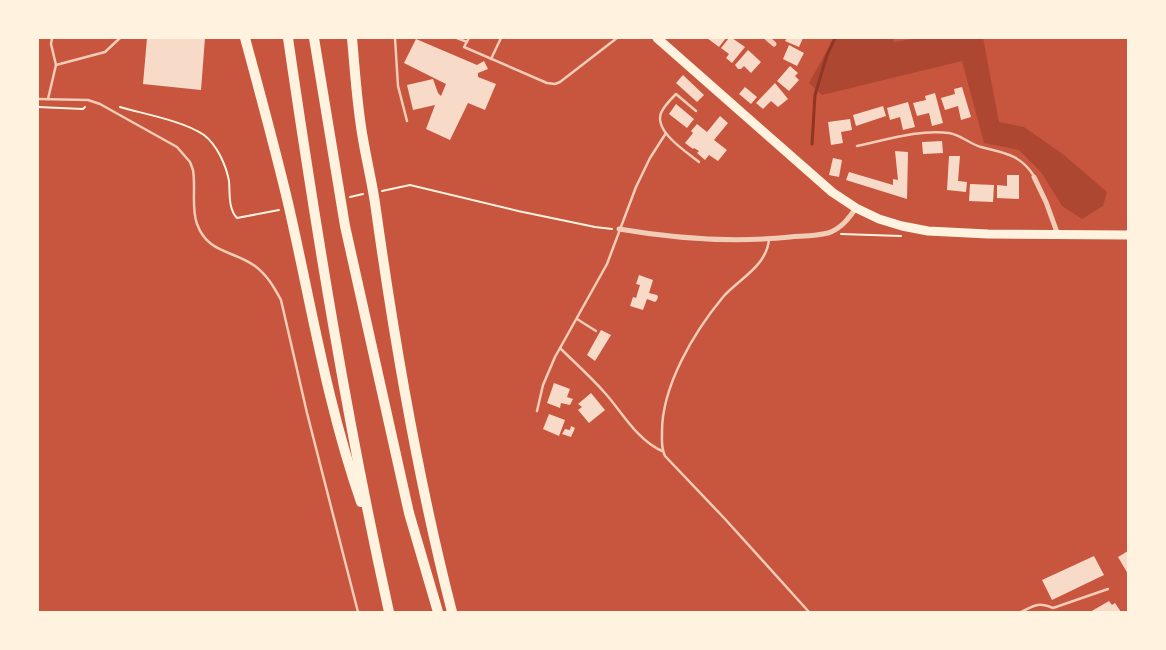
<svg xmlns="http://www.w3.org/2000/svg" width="1166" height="650" viewBox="0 0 1166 650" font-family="Poppins,sans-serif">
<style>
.green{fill:#ae4732}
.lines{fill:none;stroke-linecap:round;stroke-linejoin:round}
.stream{stroke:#8f3625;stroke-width:3}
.building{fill:#f7dbc8}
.path{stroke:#fff3e0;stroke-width:2}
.service{stroke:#f1ccb7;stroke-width:2.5}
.minor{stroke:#f1ccb7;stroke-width:5}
.trunk{stroke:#fff3e0;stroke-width:9}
.motorway{stroke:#fff3e0;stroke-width:10}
</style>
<rect width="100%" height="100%" fill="#c8553d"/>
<polygon class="green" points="834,38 893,38 894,42 919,38 983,38 999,122 1024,127 1064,155 1107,192 1103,206 1082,219 1062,206 1041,172 1019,150 984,143 962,61 822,95 809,83"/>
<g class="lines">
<polyline class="stream" points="812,144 815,95 827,55 835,38"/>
</g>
<g class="building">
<polygon points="147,38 205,38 201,90 143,84"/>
<polygon points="707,38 726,38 719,47"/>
<polygon points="729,38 732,38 745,47 732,63 726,58 729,54 721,48"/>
<polygon points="787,38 803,38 799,47 785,41"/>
<polygon points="416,39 477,65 484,61 488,69 478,73 478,77 496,84 485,110 468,103 450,140 426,129 435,105 413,110 407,85 433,79 438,93 441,96 446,84 404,63"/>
<polygon points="789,45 804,53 797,66 783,59"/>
<polygon points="748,50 761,62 751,73 744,66 741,69 738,69 735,65"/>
<polygon points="790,66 798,73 795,76 799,80 789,91 777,81"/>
<polygon points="683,75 704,95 697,102 676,83"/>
<polygon points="775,83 788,99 778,107 771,101 763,109 756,103"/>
<polygon points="745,87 757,97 751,104 739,94"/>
<polygon points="962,87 971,117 961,120 958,106 945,110 941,98 955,94 954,89"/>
<polygon points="935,93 943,123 932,126 929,113 917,116 913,103 926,100 925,96"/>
<polygon points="908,102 915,127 903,130 900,117 890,120 887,108"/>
<polygon points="676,104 694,119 687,128 669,114"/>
<polygon points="883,106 886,116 856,126 853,115"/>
<polygon points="720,116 728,123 714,140 727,150 718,161 709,155 705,160 697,153 699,151 694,148 693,149 685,143 693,133 691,131 697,124 707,132"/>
<polygon points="850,119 852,130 841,132 843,143 831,145 828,122"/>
<polygon points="942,141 943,153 923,154 922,142"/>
<polygon points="895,151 908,152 907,199 846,180 849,172 893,185 893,179 898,180"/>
<polygon points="949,156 960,156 958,181 967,182 966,192 947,190"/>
<polygon points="833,158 842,160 839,177 829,175"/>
<polygon points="1007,175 1019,175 1019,199 997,198 997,185 1007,186"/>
<polygon points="970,184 994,185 993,202 969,201"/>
<polygon points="639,275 653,280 649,293 657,295 658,297 657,300 655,302 647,299 643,310 630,306 633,297 636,298 640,285 636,284"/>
<polygon points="601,330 611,335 595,361 587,355"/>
<polygon points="554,383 570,389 567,397 573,399 570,405 561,403 560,408 547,403"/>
<polygon points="591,393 605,410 589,423 578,410 582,407 578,404"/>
<polygon points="549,414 565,420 559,436 543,429"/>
<polygon points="571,426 575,428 571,437 562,434 565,429 570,430"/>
<polygon points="1128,551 1128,574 1118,557"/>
<polygon points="1094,556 1104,575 1052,600 1042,580"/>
<polygon points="1109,601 1112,605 1115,603 1121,612 1090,612"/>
</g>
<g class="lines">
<g class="path">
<polyline points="38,107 83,109 85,107"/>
<path d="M 120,107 C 144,114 184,121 204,135 C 217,145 226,165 229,181 C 230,192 228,209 237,218 L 279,210"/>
<polyline points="382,191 410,185 518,211 595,227 612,229"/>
<polyline points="350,197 363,194"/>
<polyline points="841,234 901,236"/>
</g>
<g class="service">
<polyline points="52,38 51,44 56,65"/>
<polyline points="395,38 398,86 407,121"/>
<polyline points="457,38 467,42"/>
<polyline points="469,38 464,47 547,83 555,84 560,82 617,38"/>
<polyline points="491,59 501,38"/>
<path d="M 38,99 L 88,100 L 100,104 L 177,147 L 190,162 L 193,170 C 196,188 191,208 197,224 C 208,254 233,250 255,266 C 267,275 274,287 281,300 L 307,413 L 358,612"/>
<polyline points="48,99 56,65 105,52 120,38"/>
<path d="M 696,111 L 676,94 C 671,99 664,106 661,113 C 654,132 687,152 699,162"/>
<path d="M 857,146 C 886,140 919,129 949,133 C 961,135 970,144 981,147 C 1004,153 1020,154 1034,176"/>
<path d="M 769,239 C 767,266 739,279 723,297 C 694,332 661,387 662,434 C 662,442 661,448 665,456 L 725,519 L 809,612"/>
<polyline points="577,319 596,331"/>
<path d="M 560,348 C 575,363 591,377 605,393 C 622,412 637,440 662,451"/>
<polyline points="537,411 543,385 555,357 607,264 636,187 650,158 666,133"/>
<path d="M 1021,612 C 1035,605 1038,602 1053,608 L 1108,589"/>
</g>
<g class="minor">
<polyline points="767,38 774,44"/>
<polyline points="1034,177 1046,202 1058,235"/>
<path d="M 619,229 C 677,239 732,243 790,237 C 802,236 816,236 828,233 C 841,229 849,218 856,208"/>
</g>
<polyline class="trunk" points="657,38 832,192 856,208 879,219 902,226 928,231 988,234 1128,235"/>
<g class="motorway">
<path d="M 245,38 C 260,93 275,148 288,203 C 311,303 327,405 361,502"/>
<path d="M 288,38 C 316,230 347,422 389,612"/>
<polyline points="314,38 345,226 409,513 438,612"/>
<path d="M 352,38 C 355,71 357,106 363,139 C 367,163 373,186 376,210 C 395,346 418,480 452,612"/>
</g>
</g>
<rect width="1166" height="650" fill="none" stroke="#fff3e0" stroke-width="78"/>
</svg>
